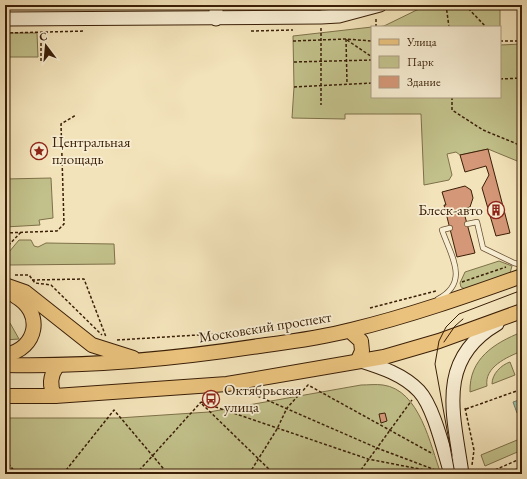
<svg xmlns="http://www.w3.org/2000/svg" width="527" height="479" viewBox="0 0 527 479" font-family="'EB Garamond',serif">
<style>
.green{fill:#c2c18b;stroke:#7e7049}
.water{fill:#9dbfaa;stroke:#757f69}
.building{fill:#d49777;stroke:#3a1f07}
.lines{fill:none;stroke-linecap:round;stroke-linejoin:round}
.lane-casing{stroke:#685034;stroke-width:6}
.secondary-casing{stroke:#3a1f07;stroke-width:15}
.primary-casing{stroke:#3a1f07;stroke-width:16}
.path{stroke:#3a1f07;stroke-width:1.5;stroke-dasharray:3 2;stroke-linecap:butt}
.lane{stroke:#f7edd2;stroke-width:4.5}
.secondary{stroke:#f7edd2;stroke-width:13}
.primary{stroke:#eac27d;stroke-width:14}
.tram{stroke:#3a1f07;stroke-width:1}
.labels{text-anchor:middle;stroke-width:3.5;stroke-linejoin:round;paint-order:stroke}
.poi-label{font-size:15px;fill:#3a1f07;stroke:#f7edd2;text-anchor:start}
.street-label{font-size:15px;fill:#3a1f07;stroke:#f7edd2}
</style>
<rect width="100%" height="100%" fill="#f3e3ba"/>
<filter id="stains"><feTurbulence type="fractalNoise" baseFrequency=".005" numOctaves="4"/><feColorMatrix values="0 0 0 0 .2 0 0 0 0 .09 0 0 0 0 .02 0 0 0 .5 -.17"/></filter>
<radialGradient id="worn" r=".72"><stop offset=".6" stop-color="#630" stop-opacity="0"/><stop offset="1" stop-color="#630" stop-opacity=".3"/></radialGradient>
<g class="green">
<polygon points="427,5 500,5 500,27 376,27 384,26"/>
<polygon points="372,27 372,97 500,97 500,45 522,44 520,83 522,83 522,163 488,149 460,155 456,152 447,154 452,175 449,180 424,185 421,114 345,114 345,119 292,118 294,87 293,36"/>
<polygon points="5,33 37,33 38,57 5,57"/>
<polygon points="51,178 53,218 39,220 40,225 5,227 5,179"/>
<polygon points="19,240 31,240 34,246 38,247 46,243 114,244 115,264 9,265 9,252"/>
<polygon points="499,261 512,266 510,273 465,289 461,287 460,283 465,272"/>
<polygon points="5,319 10,323 19,339 5,340"/>
<path d="M 522,332 L 522,351 C 507,357 484,367 487,386 L 470,392 C 469,359 494,343 522,332 Z"/>
<path d="M 510,362 L 515,375 L 492,384 C 492,374 501,365 510,362 Z"/>
<path d="M 361,385 C 368,385 376,384 383,385 C 420,390 430,445 441,474 L 5,474 L 5,418 L 118,418 L 209,412 Z"/>
<polygon points="522,438 522,450 485,466 481,455"/>
</g>
<g class="water">
<polygon points="522,399 522,411 517,413 513,402"/>
<polygon points="522,466 522,474 506,474"/>
</g>
<g class="building">
<polygon points="488,149 510,233 496,236 482,188 489,175 486,166 465,172 460,155"/>
<polygon points="465,186 471,190 473,198 470,207 463,209 475,253 457,257 444,205 446,205 442,192"/>
<polygon points="385,413 387,421 381,423 379,414"/>
</g>
<g class="lines">
<g class="lane-casing">
<g id="lane">
<polyline points="467,224 477,222 483,248 514,263 522,265"/>
<path d="M 438,299 C 470,282 451,256 442,230 L 450,228"/>
</g>
</g>
<g class="secondary-casing">
<g id="secondary">
<polyline points="216,5 216,19"/>
<polyline points="5,19 321,17 339,16 380,5"/>
<path d="M 358,360 C 380,367 403,374 419,391 C 434,407 444,452 451,474"/>
<path d="M 462,474 C 454,416 435,360 497,324"/>
</g>
</g>
<g class="primary-casing">
<g id="primary">
<polyline points="5,285 25,292 92,345 133,358"/>
<polyline points="350,331 361,341 362,351 358,360"/>
<path d="M 5,355 C 38,349 44,312 15,296"/>
<path d="M 5,365 C 91,367 174,359 259,346 C 289,342 321,338 351,330 C 409,316 466,296 522,276"/>
<polyline points="5,396 55,396 227,384 384,357 439,341 522,311"/>
<path d="M 55,396 C 49,386 50,376 57,366"/>
</g>
</g>
<g class="path">
<polyline points="446,5 449,27"/>
<polyline points="465,5 486,27"/>
<polyline points="376,27 376,18"/>
<polyline points="321,28 321,105"/>
<polyline points="251,31 293,30"/>
<polyline points="5,33 85,31"/>
<polyline points="41,33 41,63"/>
<polyline points="346,39 347,83"/>
<polyline points="347,40 372,57"/>
<polyline points="293,41 346,39 372,41"/>
<polyline points="500,41 522,41"/>
<polyline points="294,62 372,60"/>
<polyline points="500,79 522,78"/>
<polyline points="294,87 372,83"/>
<polyline points="452,97 452,110 483,130 522,146"/>
<polyline points="5,233 57,231 64,224 61,124 76,115"/>
<polyline points="5,249 21,232"/>
<polyline points="15,275 29,275 35,283 51,285 102,335"/>
<polyline points="32,280 84,279 106,337"/>
<polyline points="462,282 506,267"/>
<polyline points="370,308 436,291"/>
<polyline points="117,340 278,330"/>
<polyline points="253,394 377,448 438,471"/>
<polyline points="201,402 368,459 440,473"/>
<polyline points="202,404 274,474"/>
<polyline points="465,408 474,450 472,465"/>
<polyline points="466,409 522,389"/>
<polyline points="5,460 17,474"/>
<polyline points="63,474 114,410 168,474"/>
<polyline points="136,474 201,402"/>
<polyline points="249,474 277,429 287,408 308,385 433,454"/>
<polyline points="358,474 412,400"/>
<polyline points="486,474 522,458"/>
</g>
<use href="#lane" class="lane"/>
<use href="#secondary" class="secondary"/>
<use href="#primary" class="primary"/>
<g class="tram">
<polyline points="444,342 455,326 463,319"/>
<polyline points="455,474 435,364 439,341 446,327 459,314 522,290"/>
</g>
</g>
<defs>
<g id="sight-ring" transform="scale(0.9)"><circle r="9.5" fill="#f7edd2" stroke="#8f2418" stroke-width="1.5"/><path d="M0-6L1.8-2.2L6-1.7L2.9 1.2L3.7 5.4L0 3.3L-3.7 5.4L-2.9 1.2L-6-1.7L-1.8-2.2Z" fill="#8f2418"/></g>
<g id="building-ring" transform="scale(0.9)"><circle r="9.5" fill="#f7edd2" stroke="#8f2418" stroke-width="1.5"/><path d="M-4-6H4V6H1V3H-1V6H-4ZM-2.5-4.3h1.7v1.8h-1.7ZM.8-4.3h1.7v1.8H.8ZM-2.5-1h1.7V.8h-1.7ZM.8-1h1.7V.8H.8Z" fill="#8f2418"/></g>
<g id="bus-ring" transform="scale(0.9)"><circle r="9.5" fill="#f7edd2" stroke="#8f2418" stroke-width="1.5"/><path d="M-5-6H5V4H4V6H2V4H-2V6H-4V4H-5ZM-3.5-4V0h7V-4ZM-3.5 1.2v1.5H-2V1.2ZM2 1.2v1.5H3.5V1.2Z" fill="#8f2418"/></g>
</defs>
<g fill-rule="evenodd">
<use href="#sight-ring" x="39" y="151"/>
<use href="#building-ring" x="496" y="210"/>
<use href="#bus-ring" x="211" y="399"/>
</g>
<g class="labels">
<g class="poi-label">
<text x="52" y="147">Центральная<tspan x="52" dy="17">площадь</tspan></text>
<text x="483" y="215" text-anchor="end">Блеск-авто</text>
<text x="224" y="395">Октябрьская<tspan x="224" dy="17">улица</tspan></text>
</g>
<g class="street-label">
<text transform="translate(265 327) rotate(-9)" y="5">Московский проспект</text>
</g>
</g>
<rect width="527" height="479" fill="none" stroke="#f3e3ba" stroke-width="20"/>
<rect x="6" y="6" width="515" height="467" fill="none" stroke="#3a1f07" stroke-width="2"/>
<rect x="10" y="10" width="507" height="459" fill="none" stroke="#3a1f07"/>
<rect x="371" y="26" width="130" height="72" fill="#f7edd2" stroke="#ab9b81"/>
<rect x="379" y="39" width="20" height="6" fill="#eac27d" stroke="#ab9b81"/>
<text x="407" y="46" font-size="12" fill="#3a1f07">Улица</text>
<rect x="379" y="56" width="20" height="12" fill="#c2c18b" stroke="#ab9b81"/>
<text x="407" y="66" font-size="12" fill="#3a1f07">Парк</text>
<rect x="379" y="76" width="20" height="12" fill="#d49777" stroke="#ab9b81"/>
<text x="407" y="86" font-size="12" fill="#3a1f07">Здание</text>
<g transform="translate(46 46) rotate(344)" stroke="#f7edd2" stroke-width="3" paint-order="stroke">
<path d="M0-3L7 15L0 10L-7 15Z" fill="#3a1f07"/>
<text y="-6" font-size="11" font-weight="bold" text-anchor="middle" fill="#3a1f07">С</text>
</g>
<rect width="100%" height="100%" filter="url(#stains)"/>
<rect width="100%" height="100%" fill="url(#worn)"/>
</svg>
